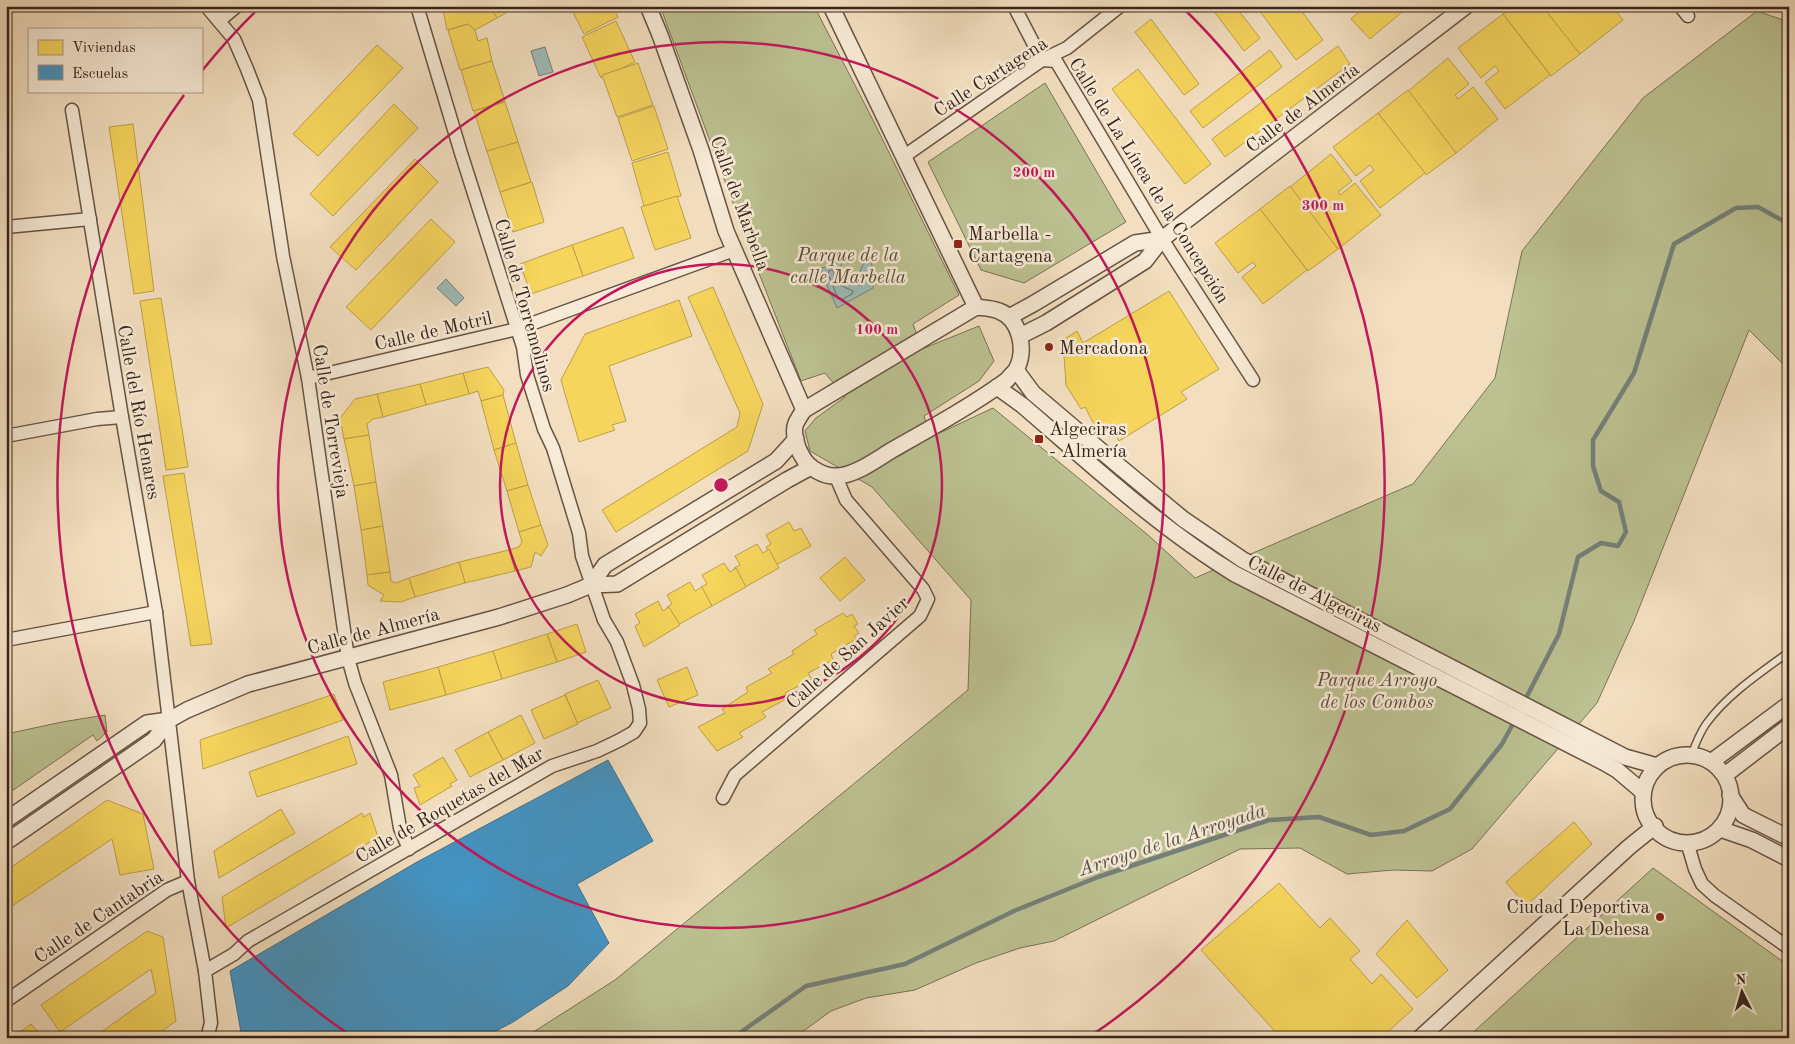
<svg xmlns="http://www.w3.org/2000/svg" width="1795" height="1044" viewBox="0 0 1795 1044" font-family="'Old Standard TT',serif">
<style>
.green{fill:#bcc191;stroke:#7a7356}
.water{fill:#9dbcb8;stroke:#75807a}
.homes{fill:#f6d55c;stroke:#bda049}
.schools{fill:#4393c3;stroke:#407291}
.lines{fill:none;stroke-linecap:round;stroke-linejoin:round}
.shore{stroke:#6a706a;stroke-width:1}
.stream{stroke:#75807a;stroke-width:4.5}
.service-casing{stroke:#675445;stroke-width:9}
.minor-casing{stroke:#675445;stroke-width:15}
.tertiary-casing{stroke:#675445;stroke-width:18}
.service{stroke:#f7ead6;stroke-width:6}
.minor{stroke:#f7ead6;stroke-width:12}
.tertiary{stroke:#f7ead6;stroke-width:15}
.ring{fill:none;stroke:#c2185b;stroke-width:2.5}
.poi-dot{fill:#8f2418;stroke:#f7ead6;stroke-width:2}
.labels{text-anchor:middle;stroke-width:5;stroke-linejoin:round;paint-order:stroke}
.street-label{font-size:19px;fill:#38251c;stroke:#f7ead6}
.poi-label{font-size:19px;fill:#38251c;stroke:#f7ead6;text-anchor:start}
.park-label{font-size:19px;font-style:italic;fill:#594c39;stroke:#f7ead6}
.water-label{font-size:20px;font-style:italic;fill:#56524b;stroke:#f7ead6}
.centre{fill:#c2185b;stroke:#f7ead6;stroke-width:2.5}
.ring-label{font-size:15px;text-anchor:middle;font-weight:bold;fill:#c2185b;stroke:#f7ead6;stroke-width:5;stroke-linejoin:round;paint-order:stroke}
</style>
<rect width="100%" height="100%" fill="#f3dfc0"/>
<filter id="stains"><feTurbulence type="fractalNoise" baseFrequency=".004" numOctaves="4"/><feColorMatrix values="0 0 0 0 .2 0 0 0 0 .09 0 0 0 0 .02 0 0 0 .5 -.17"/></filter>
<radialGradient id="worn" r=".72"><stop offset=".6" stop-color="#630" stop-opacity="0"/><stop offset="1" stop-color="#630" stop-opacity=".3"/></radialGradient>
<g class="green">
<polygon points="660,6 814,6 874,122 959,295 913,324 922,349 979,326 994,361 979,381 924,416 931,437 993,408 1148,535 1195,578 1413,484 1495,378 1522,251 1643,98 1757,11 1789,22 1789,370 1749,330 1634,621 1597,703 1472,849 1432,871 1393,870 1347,874 1300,848 1240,849 1054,941 1020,948 976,963 915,990 866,998 831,1011 794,1038 524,1038 615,980 968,690 971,600 872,487 810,451 805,431 816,418 845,397 825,373 801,381 757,268"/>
<polygon points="1045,83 1126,222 1024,283 981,270 928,162"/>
<polygon points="105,715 107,732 97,741 93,735 6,795 6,734 62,722"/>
<polygon points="1653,868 1789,966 1789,1038 1467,1038"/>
</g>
<g class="water">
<polygon points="545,47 553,72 539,76 531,51"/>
<path d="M 871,248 L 873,288 L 837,308 L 820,269 L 844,259 C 840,267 838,273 842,281 L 862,286 L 864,283 L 859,276 C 860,268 868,256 871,248 Z"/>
<polygon points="446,279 464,298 456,306 437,288"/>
</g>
<g class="homes">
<polygon points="447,6 490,6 497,18 475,30 468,24 447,30 443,9"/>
<polygon points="490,6 518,6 497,18"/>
<polygon points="570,6 612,6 618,17 584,34"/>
<polygon points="1210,6 1235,6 1260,38 1244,51"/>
<polygon points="1256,6 1298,6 1323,40 1296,60"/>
<polygon points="1366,6 1409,6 1370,39 1351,19"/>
<polygon points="1513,6 1544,6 1580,54 1551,76 1503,14"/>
<polygon points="1542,6 1612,6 1623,20 1580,54"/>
<polygon points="1503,14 1550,75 1505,109 1485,82 1499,71 1495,66 1481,78 1458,48"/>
<polygon points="1151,19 1199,84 1184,95 1135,32"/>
<polygon points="616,21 635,62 601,78 582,37"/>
<polygon points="468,24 475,30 478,41 487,38 492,61 460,70 448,30"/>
<polygon points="377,45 403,68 318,156 293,134"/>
<polygon points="1338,46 1350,64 1225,157 1212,139"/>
<polygon points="1270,50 1282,67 1203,128 1190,111"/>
<polygon points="1448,58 1469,84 1455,95 1458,99 1473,87 1498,119 1456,153 1407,92"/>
<polygon points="492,61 505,101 473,111 461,70"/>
<polygon points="638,63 653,105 617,117 602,75"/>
<polygon points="1138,69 1211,164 1185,184 1112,89"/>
<polygon points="1408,90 1456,153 1426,175 1378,113"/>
<polygon points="505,102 518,142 487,152 474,111"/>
<polygon points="394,104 418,128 333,216 310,194"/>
<polygon points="654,106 668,149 632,161 618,118"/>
<polygon points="1378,113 1425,173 1380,208 1360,181 1374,170 1370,165 1356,176 1333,147"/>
<polygon points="133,124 154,291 134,294 109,127"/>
<polygon points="518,142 531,182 500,192 487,151"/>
<polygon points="668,152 681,196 644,206 632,163"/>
<polygon points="1331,154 1352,181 1338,192 1340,195 1355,183 1381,215 1338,249 1289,188"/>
<polygon points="415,159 438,182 356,270 330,247"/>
<polygon points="532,182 544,222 513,232 500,192"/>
<polygon points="1290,186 1338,249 1308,271 1260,209"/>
<polygon points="677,196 691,238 655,250 641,207"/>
<polygon points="1260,209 1307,270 1263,304 1242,277 1256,266 1253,262 1238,273 1215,243"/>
<polygon points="431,219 455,242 371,330 346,307"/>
<polygon points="623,227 634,258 583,276 572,245"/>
<polygon points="572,245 583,276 531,294 520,264"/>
<polygon points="713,287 763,404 748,451 616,532 602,510 737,427 740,413 688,297"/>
<polygon points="1169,291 1219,369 1181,392 1187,399 1119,441 1115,434 1110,437 1095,426 1085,407 1081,409 1066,385 1063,340 1077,331 1083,343"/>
<polygon points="161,298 188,467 166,470 140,301"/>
<polygon points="679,300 692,336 609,366 626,421 612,425 615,430 579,442 561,380 585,334"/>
<polygon points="488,367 504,390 503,395 481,401 478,391 469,394 463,373"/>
<polygon points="463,373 469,394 426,405 420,384"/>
<polygon points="420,384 426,405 383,417 377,394"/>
<polygon points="377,394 383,417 373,419 367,424 369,435 344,439 340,418 355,399"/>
<polygon points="503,395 516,443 494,450 481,401"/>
<polygon points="369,435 376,482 354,486 344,439"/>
<polygon points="516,443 528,485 507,491 494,450"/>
<polygon points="184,473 212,644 191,646 163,476"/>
<polygon points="376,482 383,526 361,530 354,486"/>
<polygon points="528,485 541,525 519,532 507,491"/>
<polygon points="789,522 794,531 801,528 811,546 776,565 766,547 771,544 766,535"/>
<polygon points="541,525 548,545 541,556 535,552 531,567 515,571 509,550 519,547 522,542 519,532"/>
<polygon points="383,526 390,572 367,575 361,530"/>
<polygon points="757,544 763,553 769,549 779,568 745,587 734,568 740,565 735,556"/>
<polygon points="509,550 515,571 465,583 459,562"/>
<polygon points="845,557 865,580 840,601 820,578"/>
<polygon points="459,562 465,583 415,597 409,578"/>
<polygon points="724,563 730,572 736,568 746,587 712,606 701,587 707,584 702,575"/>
<polygon points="390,572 391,581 396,583 409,578 415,597 401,602 380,601 384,595 368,585 367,575"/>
<polygon points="690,582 695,591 702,587 712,606 678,625 667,607 672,604 667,595"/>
<polygon points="658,601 663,611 669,607 680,625 644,647 635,626 640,623 635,614"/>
<polygon points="843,613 847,617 852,614 858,624 854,626 859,633 854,636 856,639 831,654 833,660 808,673 812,679 785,693 788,698 762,712 766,717 739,733 743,737 717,751 698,727 725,713 722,709 748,692 746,687 772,673 768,669 794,654 792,651 817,634 814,630"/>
<polygon points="577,624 586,652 557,662 547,634"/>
<polygon points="547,634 557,662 502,679 493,651"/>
<polygon points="493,651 502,679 446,695 438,667"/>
<polygon points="438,667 446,695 390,710 383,682"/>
<polygon points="687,667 698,695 669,707 657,680"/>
<polygon points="598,680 611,708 577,723 565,694"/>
<polygon points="334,694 343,720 203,769 200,740"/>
<polygon points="565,695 578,724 544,739 531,710"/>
<polygon points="521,715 535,743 503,760 488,732"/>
<polygon points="488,732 503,760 470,777 455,750"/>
<polygon points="348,736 357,764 257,797 249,772"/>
<polygon points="443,757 457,780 450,784 452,786 420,805 414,788 420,786 413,775"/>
<polygon points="107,800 143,814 154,869 120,875 112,839 6,910 6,871"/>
<polygon points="281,809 295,833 219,878 214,851"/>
<polygon points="362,813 364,817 370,813 378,837 226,928 222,897"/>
<polygon points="1574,822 1592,844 1526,906 1506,882"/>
<polygon points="1279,883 1320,928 1330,918 1360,951 1350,959 1372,984 1381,974 1413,1009 1381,1038 1281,1038 1201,950"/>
<polygon points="1407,920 1448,970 1417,998 1376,954"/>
<polygon points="147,931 163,937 176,1021 152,1038 93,1038 156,993 151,969 60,1032 41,1005"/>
<polygon points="31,1024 44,1038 12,1038"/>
<polygon points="921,1031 927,1038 914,1038"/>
</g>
<polygon class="schools" points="608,760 653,841 577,884 609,943 568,986 513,1022 483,1038 242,1038 230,971 417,862"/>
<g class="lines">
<polygon class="shore" points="832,270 834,272 834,278 840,285 853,291 852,294 841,300 838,298 828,274 829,271"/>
<g class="stream">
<polyline points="1524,702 1559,634 1578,557 1601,543 1618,546 1626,532 1619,502 1601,491 1593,466 1593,440 1634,373 1674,244 1736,208 1758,207 1789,224"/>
<polyline points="738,1038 741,1032 806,986 905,964 1014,911 1098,877 1269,820 1319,817 1371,835 1404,831 1450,809 1502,744 1515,720"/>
</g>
<g class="service-casing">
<path id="service" d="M 1691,756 C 1695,745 1699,734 1706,724 C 1727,695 1760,673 1789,652"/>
</g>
<g class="minor-casing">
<g id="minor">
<polyline points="206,6 234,39 247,69 259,100 283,256 308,378 348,658 355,683 391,775 400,828 409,849"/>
<polyline points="1014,6 1042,60 1056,61 1162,239 1253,380"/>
<polyline points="1680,6 1688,16"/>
<polyline points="219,21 237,6"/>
<polyline points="72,110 122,417 156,612 188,881 205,971 211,1023 207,1038"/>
<polyline points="903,157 1042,60 1067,48 1120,6"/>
<polyline points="6,227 90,219"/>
<polyline points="308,378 517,329 734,250"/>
<polyline points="6,436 97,419 122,417"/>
<polyline points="6,640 156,612"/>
<polyline points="723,798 735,775 920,616 928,599 923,589 846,500 836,477"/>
<polyline points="1687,842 1695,869 1702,884 1714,895 1789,948"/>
<polyline points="205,971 234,954 248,941 552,766 597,751 620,740 634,732 640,723 639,709 633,685 617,642 604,620 582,556 579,533 553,448 544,429 527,375 523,347 461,153 417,6"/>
<polyline points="6,1001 167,890 188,881"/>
</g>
</g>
<g class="tertiary-casing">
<g id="tertiary">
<polyline points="648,6 660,35 701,150 726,231 804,410"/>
<polyline points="831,6 976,307"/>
<path d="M 976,307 C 984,308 992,308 999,311 C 1020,319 1026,349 1017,368 C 1015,372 1010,376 1007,380 C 971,406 931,428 892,450 C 878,459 854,476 837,476 C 824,477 808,468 802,456 C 797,448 792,432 796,423 C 798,419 801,414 804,410 Z"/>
<polyline points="1009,317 1033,304 1135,243 1162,239"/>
<polyline points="1020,336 1046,323 1145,261 1162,239 1466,6"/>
<polyline points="1016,370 1033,393 1119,466 1183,519 1243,560 1625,757 1657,766"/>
<path d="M 997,387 L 1022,405 C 1091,464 1158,527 1235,574 L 1605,763 L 1617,770 L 1643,792"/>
<polyline points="591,585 605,565 776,461 796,439"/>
<circle cx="1687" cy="799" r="44"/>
<polyline points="1711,762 1789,704"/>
<polyline points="1725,775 1789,726"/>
<polyline points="1730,795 1743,815 1789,838"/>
<polyline points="6,820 147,723 169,720 187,710 248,684 499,617 567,595 591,585 617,584 787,480 811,467"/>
<polyline points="1720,829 1752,840 1789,859"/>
<polyline points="6,842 154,740 169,720"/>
<polyline points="1420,1038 1629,847 1655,826"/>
</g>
</g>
<use href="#service" class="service"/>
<use href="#minor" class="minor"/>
<use href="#tertiary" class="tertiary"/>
</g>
<g class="ring">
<circle cx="721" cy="485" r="221"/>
<circle cx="721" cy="485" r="443"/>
<path d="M350 1035A664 664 0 0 1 184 95M201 72A664 664 0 0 1 260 7M1182 7A664 664 0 0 1 1092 1035"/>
</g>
<g class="poi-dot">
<rect x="953" y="239" width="10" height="10" rx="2.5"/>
<circle cx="1049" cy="347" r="5"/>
<rect x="1034" y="434" width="10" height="10" rx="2.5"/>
<circle cx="1660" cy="917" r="5"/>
</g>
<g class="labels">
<g class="street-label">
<text transform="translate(990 76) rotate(-33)" y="7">Calle Cartagena</text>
<text transform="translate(1302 107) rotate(-37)" y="7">Calle de Almería</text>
<text transform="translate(1150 180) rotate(58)" y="7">Calle de La Línea de la Concepción</text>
<text transform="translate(741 203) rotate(70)" y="7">Calle de Marbella</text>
<text transform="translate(526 305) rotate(74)" y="7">Calle de Torremolinos</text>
<text transform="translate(433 330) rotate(-13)" y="7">Calle de Motril</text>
<text transform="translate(140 412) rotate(80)" y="7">Calle del Río Henares</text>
<text transform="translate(332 421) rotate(81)" y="7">Calle de Torrevieja</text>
<text transform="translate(1315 593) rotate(27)" y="7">Calle de Algeciras</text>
<text transform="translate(373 630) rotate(-15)" y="7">Calle de Almería</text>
<text transform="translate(847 652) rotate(-42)" y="7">Calle de San Javier</text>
<text transform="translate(449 804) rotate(-30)" y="7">Calle de Roquetas del Mar</text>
<text transform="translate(98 916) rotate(-34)" y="7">Calle de Cantabria</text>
</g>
<g class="poi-label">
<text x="968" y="240">Marbella -<tspan x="968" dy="22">Cartagena</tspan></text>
<text x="1059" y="354">Mercadona</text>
<text x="1049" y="435">Algeciras<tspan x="1049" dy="22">- Almería</tspan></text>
<text x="1650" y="913" text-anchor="end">Ciudad Deportiva<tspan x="1650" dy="22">La Dehesa</tspan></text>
</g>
<g class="park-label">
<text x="848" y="261">Parque de la<tspan x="848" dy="22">calle Marbella</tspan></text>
<text x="1377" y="686">Parque Arroyo<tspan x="1377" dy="22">de los Combos</tspan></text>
</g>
<g class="water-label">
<text transform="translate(1172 839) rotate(-18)" y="7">Arroyo de la Arroyada</text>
</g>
</g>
<circle cx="721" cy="485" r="8" class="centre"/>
<g class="ring-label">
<text x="1034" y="177">200 m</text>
<text x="1323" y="210">300 m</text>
<text x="877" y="334">100 m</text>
</g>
<rect width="1795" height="1044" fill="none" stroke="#f3dfc0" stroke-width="25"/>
<rect x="8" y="8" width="1780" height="1029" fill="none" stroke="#38251c" stroke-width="2.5"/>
<rect x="12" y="12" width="1770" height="1019" fill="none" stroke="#38251c"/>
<rect x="28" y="28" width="175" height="65" fill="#f7ead6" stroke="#ab9b8c"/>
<rect x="38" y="40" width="25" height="15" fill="#f6d55c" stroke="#ab9b8c"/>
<text x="72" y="52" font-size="15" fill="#38251c">Viviendas</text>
<rect x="38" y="65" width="25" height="15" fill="#4393c3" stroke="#ab9b8c"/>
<text x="72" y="78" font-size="15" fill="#38251c">Escuelas</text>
<g transform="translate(1742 992) rotate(355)" stroke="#f7ead6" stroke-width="4" paint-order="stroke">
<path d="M0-4L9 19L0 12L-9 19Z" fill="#38251c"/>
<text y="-8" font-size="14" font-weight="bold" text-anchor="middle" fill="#38251c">N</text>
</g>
<rect width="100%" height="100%" filter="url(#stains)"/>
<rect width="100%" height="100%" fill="url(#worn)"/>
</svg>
